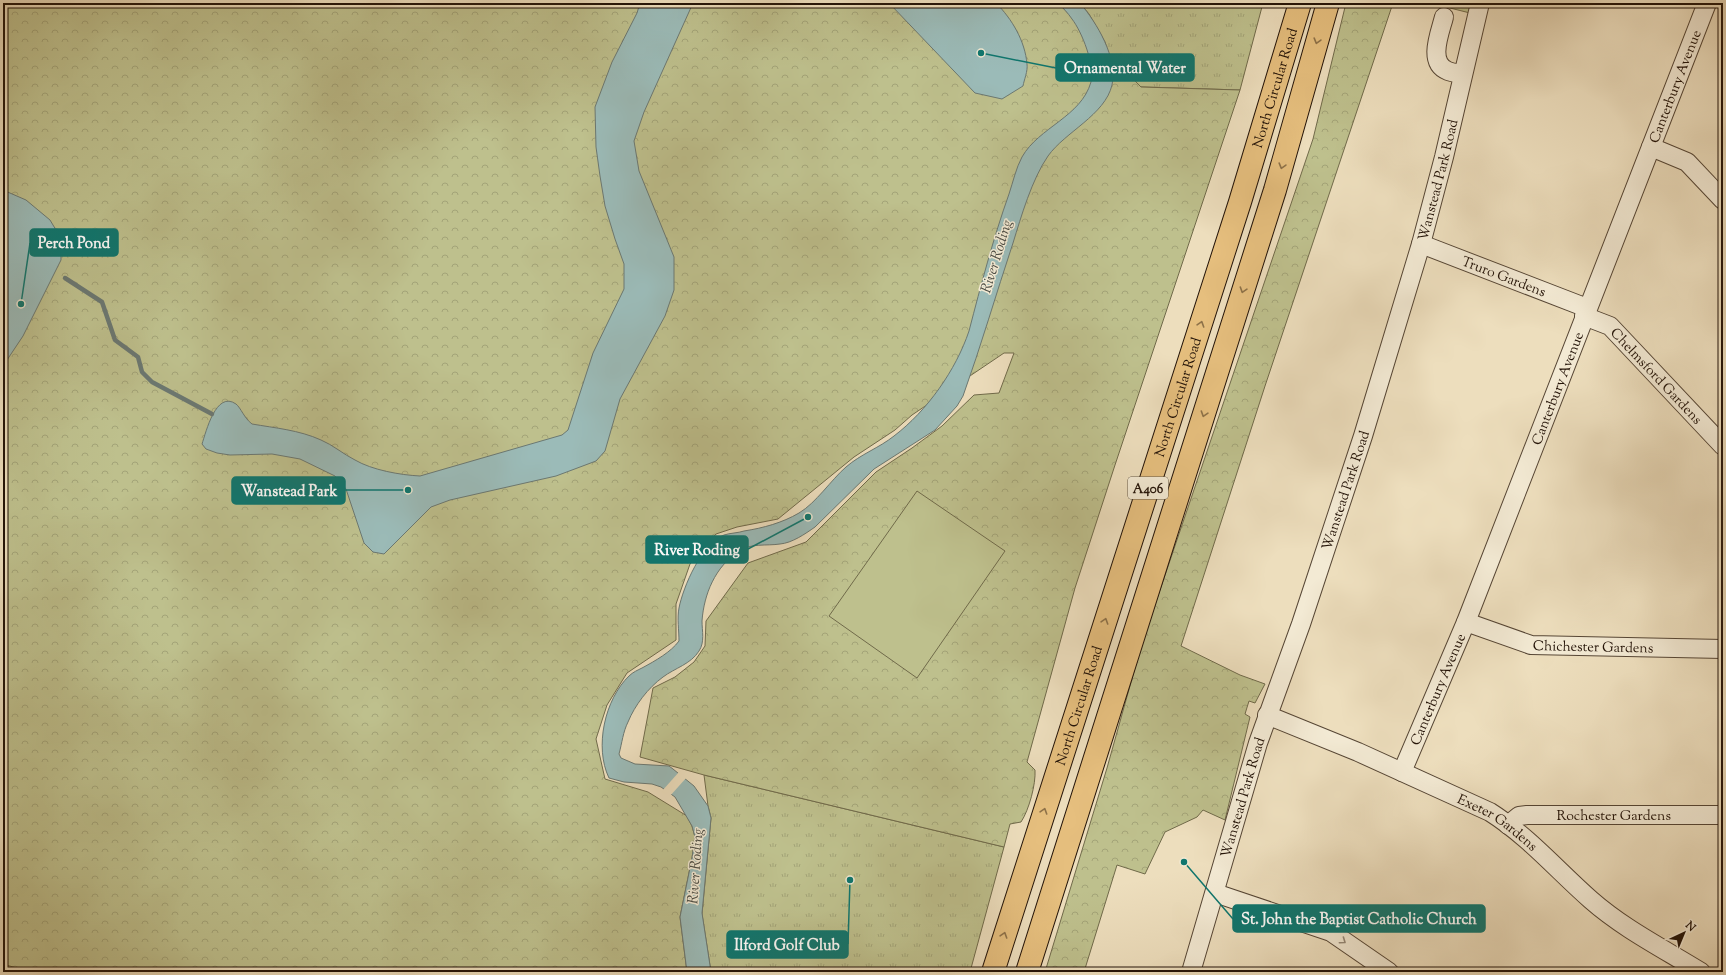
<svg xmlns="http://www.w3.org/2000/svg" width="1726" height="975" viewBox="0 0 1726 975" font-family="'Sorts Mill Goudy',serif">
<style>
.grass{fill:url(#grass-tufts);stroke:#706a4a}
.forest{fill:url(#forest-crowns);stroke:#706a4a}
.cemetery{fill:url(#cemetery-stones);stroke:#706a4a}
.pitch{fill:#bec08d;stroke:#706a4a}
.water{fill:#9bbbb8;stroke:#6b7872}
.pier{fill:#eddebd}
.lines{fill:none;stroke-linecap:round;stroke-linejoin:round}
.stream{stroke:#6b7872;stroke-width:4.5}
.minor-casing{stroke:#564635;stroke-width:20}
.highway-casing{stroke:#231308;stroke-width:24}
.minor{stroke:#f3ead4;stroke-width:18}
.highway{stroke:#e6bf7e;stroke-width:22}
.oneway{stroke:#8e7249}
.oneway2{stroke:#958978}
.labels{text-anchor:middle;stroke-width:3;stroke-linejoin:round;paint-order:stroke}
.shield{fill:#f3ead4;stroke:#615445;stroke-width:1}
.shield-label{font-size:13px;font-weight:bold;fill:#231308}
.street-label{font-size:14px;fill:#231308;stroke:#f3ead4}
.water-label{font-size:15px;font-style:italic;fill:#4d4e46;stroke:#f3ead4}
.leader{fill:none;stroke:#0f766e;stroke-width:1.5}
.callout-dot{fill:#0f766e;stroke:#f3ead4;stroke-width:1.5}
.callout{fill:#0f766e;stroke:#0f766e;stroke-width:1.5}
.callout-label{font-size:15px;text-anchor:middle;font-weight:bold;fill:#fff}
</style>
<defs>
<pattern id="grass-tufts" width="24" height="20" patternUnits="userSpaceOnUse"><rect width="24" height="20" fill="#bec08d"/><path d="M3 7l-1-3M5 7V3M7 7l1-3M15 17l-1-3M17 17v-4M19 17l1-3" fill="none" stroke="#a3a478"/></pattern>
<pattern id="forest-crowns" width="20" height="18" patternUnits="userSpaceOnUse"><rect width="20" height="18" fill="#bec08d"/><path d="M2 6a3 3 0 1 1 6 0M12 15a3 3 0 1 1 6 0" fill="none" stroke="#a3a478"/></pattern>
<pattern id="cemetery-stones" width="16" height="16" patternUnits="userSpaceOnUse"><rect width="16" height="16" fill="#bec08d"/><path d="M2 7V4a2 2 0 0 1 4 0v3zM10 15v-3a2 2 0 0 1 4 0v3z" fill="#a3a478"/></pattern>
</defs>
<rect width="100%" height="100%" fill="#eddebd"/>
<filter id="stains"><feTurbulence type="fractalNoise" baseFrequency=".005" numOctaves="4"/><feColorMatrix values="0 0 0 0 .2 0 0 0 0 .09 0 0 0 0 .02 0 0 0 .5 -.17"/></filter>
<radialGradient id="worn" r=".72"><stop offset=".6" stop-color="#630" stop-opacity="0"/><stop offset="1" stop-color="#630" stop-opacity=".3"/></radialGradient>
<g class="grass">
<polygon points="1080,3 1263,3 1240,90 1112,86 1105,42 1089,14"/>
<polygon points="704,775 1004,847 970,972 711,972 702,914 711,818 708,806"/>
</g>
<g class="forest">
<path d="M 3,3 L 1058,3 L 1141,87 L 1240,90 L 1115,465 L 1075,588 L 1027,762 L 1035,770 C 1036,784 1029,810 1021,822 L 1010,824 L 1004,847 L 704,775 L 640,757 L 653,688 L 675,677 L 694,662 L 705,646 L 706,621 L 748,563 L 806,542 L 876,472 L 912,448 L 942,426 L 974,395 L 999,393 L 1014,353 L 1004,353 L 912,415 L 895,430 L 854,457 L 778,519 L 737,527 L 716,534 L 690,564 L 676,604 L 676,640 L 627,673 L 607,705 L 596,739 L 605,779 L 648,792 L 687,816 L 692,826 L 695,837 L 692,858 L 680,917 L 687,972 L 23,972 L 3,966 L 3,461 L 6,449 L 3,447 Z"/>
<polygon points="1346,3 1393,3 1265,386 1181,646 1240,675 1265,684 1255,703 1249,701 1245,714 1250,717 1225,820 1203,810 1197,817 1165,832 1145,874 1117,865 1084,972 1045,972 1107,768 1142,643 1313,139"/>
<polygon points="1430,3 1472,3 1470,13"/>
</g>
<polygon class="cemetery" points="3,964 30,972 3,972"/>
<polygon class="pitch" points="917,491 1005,551 917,678 829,616"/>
<g class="water">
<path d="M 640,3 L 693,3 L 644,112 L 634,141 L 639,171 L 674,257 L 674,290 L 665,316 L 620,399 L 605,451 L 596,461 L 556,476 L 450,500 L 431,507 L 384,554 L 373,552 L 364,543 L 346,489 L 335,476 L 300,459 L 272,454 L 230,455 L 217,453 L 206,449 L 202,444 C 206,432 216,390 236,404 C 241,408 244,418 252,424 C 275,428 299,430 321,440 C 333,445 343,454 355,460 C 372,470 400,475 420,476 L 562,435 L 568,430 L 593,353 L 624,289 L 624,264 L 615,239 L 605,206 L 600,176 L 596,147 L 595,107 L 612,62 L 637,13 Z"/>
<path d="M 889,3 L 996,3 C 1012,19 1025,41 1027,64 C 1028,71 1024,80 1023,86 L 1002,99 L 975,93 Z"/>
<path d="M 1058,3 L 1080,3 C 1097,23 1118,58 1112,85 C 1105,115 1065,132 1048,156 C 1032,179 1021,217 1013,243 C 996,294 981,346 963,396 L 957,406 L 935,430 L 874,469 L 815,527 C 805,534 792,543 780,544 C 767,546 750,543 739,551 C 715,567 704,594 702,621 C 702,631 705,642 699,651 C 691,664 675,668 663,677 C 648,688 635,705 628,722 C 623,732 622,743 619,754 L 621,758 L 635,764 L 669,766 L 673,769 L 694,786 L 708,806 L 711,818 L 702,913 L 711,972 L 687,972 L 680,917 L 692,858 L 695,837 L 692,826 L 675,797 L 661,787 L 652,784 L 624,782 L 609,778 C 594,747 605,699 629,676 C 633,672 638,670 642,668 C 655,661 671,652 679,641 C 679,631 677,618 679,608 C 683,587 702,543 724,535 C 730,533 738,533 744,531 C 763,528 782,523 799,513 C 816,503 831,480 846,467 C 861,454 879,448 894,436 C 927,411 956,370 969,331 C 981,285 993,239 1009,194 C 1013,182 1016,168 1022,157 C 1039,127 1081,117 1091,82 C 1095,65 1082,32 1072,19 C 1068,13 1063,8 1058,3 Z"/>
<polygon points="3,190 26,200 50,220 59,235 61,246 61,260 23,336 3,366"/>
</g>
<polygon class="pier" points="679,772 687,777 670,796 662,791"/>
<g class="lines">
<polyline class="stream" points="65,278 102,302 115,340 138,357 142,372 152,382 212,414"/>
<g class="minor-casing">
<g id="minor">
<path d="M 1444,17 C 1440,33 1427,63 1448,71 C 1453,73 1458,73 1463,74"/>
<polyline points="1651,147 1687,162 1723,200"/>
<path id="s1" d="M 1421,244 L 1587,308"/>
<path id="s2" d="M 1584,316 L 1610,326 L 1723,446"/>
<path id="s3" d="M 1466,622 L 1531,645 L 1723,649"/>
<path id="s4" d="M 1267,715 L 1358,752 L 1490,812 C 1528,836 1558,871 1591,900 C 1624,929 1664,949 1701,972"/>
<path id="s5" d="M 1402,772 L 1466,622 L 1707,3"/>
<path id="s6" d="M 1508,825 L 1519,816 L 1527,815 L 1723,815"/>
<polyline points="1215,893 1331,932 1389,972"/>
<path id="s7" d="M 1191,972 L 1258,743 L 1301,624 L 1363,436 L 1421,244 L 1444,157 L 1480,3"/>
</g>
</g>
<g class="highway-casing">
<g id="highway">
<path id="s8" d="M 993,972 L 1240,202 L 1300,3"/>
<polyline points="1027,972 1275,190 1328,3"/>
</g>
</g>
<use href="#minor" class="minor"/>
<use href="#highway" class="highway"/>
</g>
<defs><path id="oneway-chevron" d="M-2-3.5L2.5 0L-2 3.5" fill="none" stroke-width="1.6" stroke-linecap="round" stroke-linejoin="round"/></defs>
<g class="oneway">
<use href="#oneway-chevron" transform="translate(1317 41) rotate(106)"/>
<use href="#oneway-chevron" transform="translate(1282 166) rotate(106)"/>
<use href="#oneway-chevron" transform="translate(1243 290) rotate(108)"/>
<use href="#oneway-chevron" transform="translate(1201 324) rotate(-72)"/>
<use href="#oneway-chevron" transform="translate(1204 414) rotate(108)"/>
<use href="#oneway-chevron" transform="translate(1105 621) rotate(-72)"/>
<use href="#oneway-chevron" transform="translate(1044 811) rotate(-72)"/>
<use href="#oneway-chevron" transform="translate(1004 935) rotate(-72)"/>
</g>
<use class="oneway2" href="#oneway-chevron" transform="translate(1343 941) rotate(35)"/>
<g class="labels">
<rect class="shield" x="1128" y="477" width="40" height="22" rx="3"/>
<g class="shield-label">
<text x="1148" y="493">A406</text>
</g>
<g class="street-label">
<text dy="5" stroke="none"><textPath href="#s5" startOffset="738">Canterbury Avenue</textPath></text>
<text dy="5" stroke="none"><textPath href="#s8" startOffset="928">North Circular Road</textPath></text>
<text dy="5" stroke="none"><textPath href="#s7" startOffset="830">Wanstead Park Road</textPath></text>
<text dy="5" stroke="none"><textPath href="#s1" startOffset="89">Truro Gardens</textPath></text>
<text dy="5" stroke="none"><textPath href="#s2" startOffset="96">Chelmsford Gardens</textPath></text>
<text dy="5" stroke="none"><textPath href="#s5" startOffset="414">Canterbury Avenue</textPath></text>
<text dy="5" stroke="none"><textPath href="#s8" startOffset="604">North Circular Road</textPath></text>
<text dy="5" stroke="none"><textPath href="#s7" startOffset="506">Wanstead Park Road</textPath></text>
<text dy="5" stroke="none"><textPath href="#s3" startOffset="131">Chichester Gardens</textPath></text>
<text dy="5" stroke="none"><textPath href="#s5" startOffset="90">Canterbury Avenue</textPath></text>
<text dy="5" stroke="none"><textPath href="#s8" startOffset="280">North Circular Road</textPath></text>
<text dy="5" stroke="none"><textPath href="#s7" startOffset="182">Wanstead Park Road</textPath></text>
<text dy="5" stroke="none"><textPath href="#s6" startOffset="109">Rochester Gardens</textPath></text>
<text dy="5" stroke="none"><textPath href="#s4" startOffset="255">Exeter Gardens</textPath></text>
</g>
<g class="water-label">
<text transform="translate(996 256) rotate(-73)" y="5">River Roding</text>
<text transform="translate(695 866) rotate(-86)" y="5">River Roding</text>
</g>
</g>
<path class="leader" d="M981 53L1056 68M21 304L30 243M408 490L345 490M808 517L748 549M1184 862L1233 919M850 880L848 944"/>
<g class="callout-dot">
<circle cx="981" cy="53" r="4"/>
<circle cx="21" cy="304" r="4"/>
<circle cx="408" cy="490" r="4"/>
<circle cx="808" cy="517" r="4"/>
<circle cx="1184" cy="862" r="4"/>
<circle cx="850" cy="880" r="4"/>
</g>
<g class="callout">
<rect x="1056" y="54" width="138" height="27" rx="4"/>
<rect x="30" y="229" width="88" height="27" rx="4"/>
<rect x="232" y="477" width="113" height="27" rx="4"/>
<rect x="646" y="536" width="102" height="27" rx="4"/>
<rect x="1233" y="905" width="252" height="27" rx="4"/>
<rect x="727" y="931" width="121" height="27" rx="4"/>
</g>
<g class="callout-label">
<text x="1125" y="73">Ornamental Water</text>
<text x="74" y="248">Perch Pond</text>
<text x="289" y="496">Wanstead Park</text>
<text x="697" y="555">River Roding</text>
<text x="1359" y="924">St. John the Baptist Catholic Church</text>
<text x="787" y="950">Ilford Golf Club</text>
</g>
<rect width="1726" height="975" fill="none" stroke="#eddebd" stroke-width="16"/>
<rect x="4" y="4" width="1718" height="967" fill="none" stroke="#231308" stroke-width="2"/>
<rect x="8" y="8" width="1710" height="959" fill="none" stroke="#231308"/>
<g transform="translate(1684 933) rotate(44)" stroke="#f3ead4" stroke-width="3" paint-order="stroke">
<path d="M0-3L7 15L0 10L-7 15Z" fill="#231308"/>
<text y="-6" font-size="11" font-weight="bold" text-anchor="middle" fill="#231308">N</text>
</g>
<rect width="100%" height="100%" filter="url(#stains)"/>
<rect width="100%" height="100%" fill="url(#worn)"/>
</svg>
